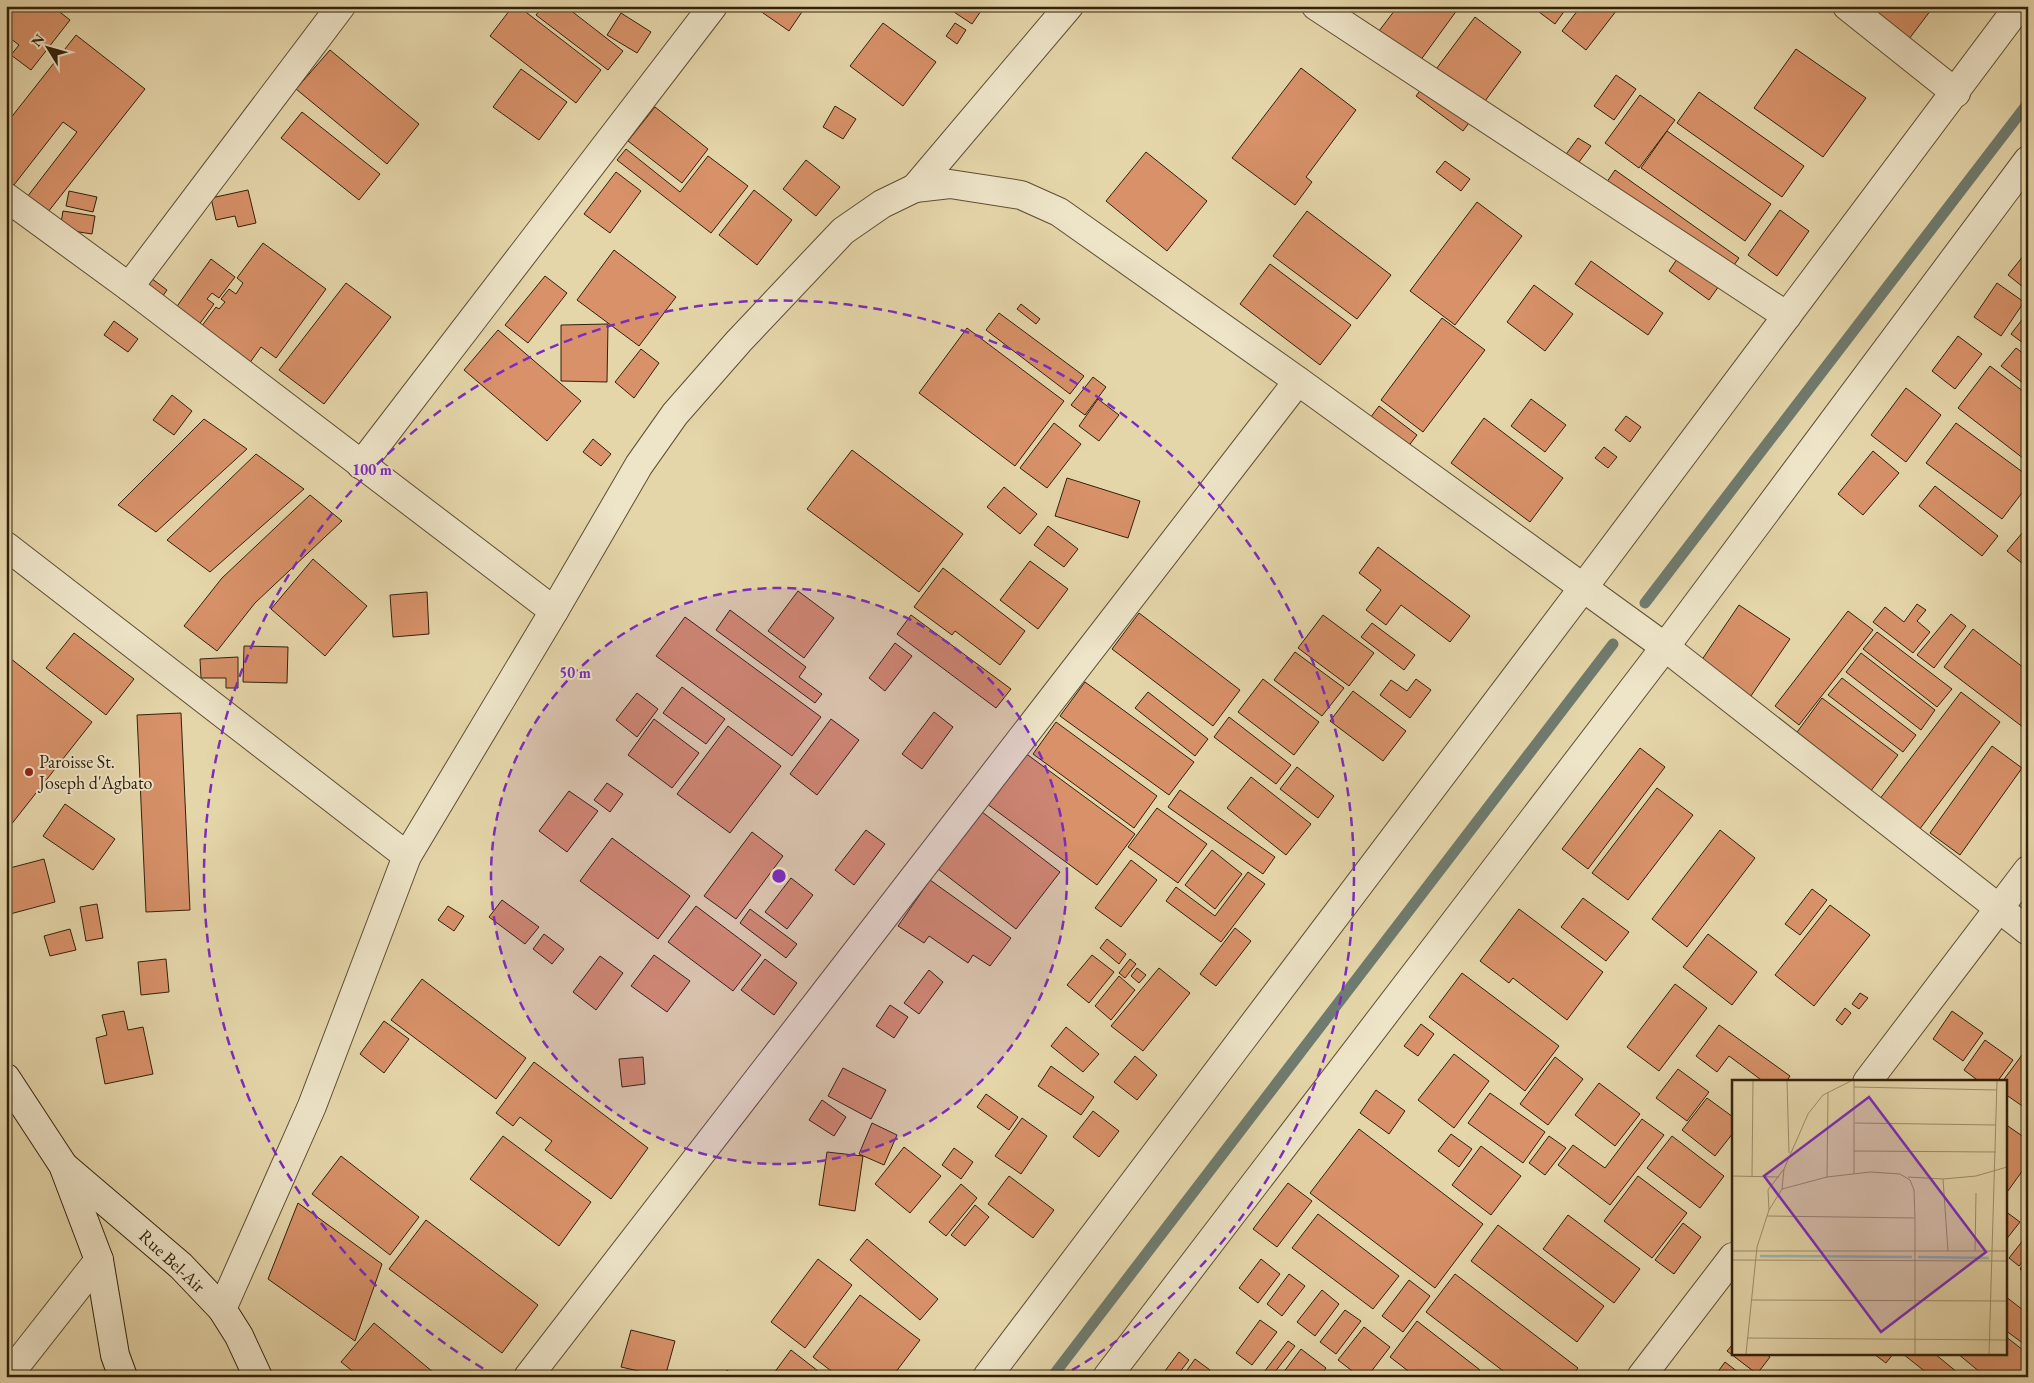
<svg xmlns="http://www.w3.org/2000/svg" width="2034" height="1383" viewBox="0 0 2034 1383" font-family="'EB Garamond',serif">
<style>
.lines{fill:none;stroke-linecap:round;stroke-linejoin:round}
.stream{stroke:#6f7b6f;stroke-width:11}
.building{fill:#d89169;stroke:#31210b}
.street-casing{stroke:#5e4e33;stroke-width:30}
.secondary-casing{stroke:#31210b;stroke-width:30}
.street{stroke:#eee4c8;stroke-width:28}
.secondary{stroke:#eee4c8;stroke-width:28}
.ring{fill:none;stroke:#7b2cbf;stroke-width:2.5;stroke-dasharray:9 6}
.poi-dot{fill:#8f2418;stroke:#eee4c8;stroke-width:2}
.labels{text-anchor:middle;stroke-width:4;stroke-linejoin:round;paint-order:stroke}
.poi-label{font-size:18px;fill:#31210b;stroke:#eee4c8;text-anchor:start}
.street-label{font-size:18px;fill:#31210b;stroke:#eee4c8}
.inset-river{fill:none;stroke:#98b7b1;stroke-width:2.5}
.inset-road{fill:none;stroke:#9d8e6a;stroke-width:1}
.view{fill:#7b2cbf;fill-opacity:0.15;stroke:#7b2cbf;stroke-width:2.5}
.inset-edge{fill:none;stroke:#31210b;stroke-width:2.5}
.centre{fill:#7b2cbf;stroke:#eee4c8;stroke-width:2.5}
.ring-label{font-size:15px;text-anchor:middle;font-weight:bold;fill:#7b2cbf;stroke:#eee4c8;stroke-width:4;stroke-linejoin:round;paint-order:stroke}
</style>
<rect width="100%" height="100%" fill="#e5d6aa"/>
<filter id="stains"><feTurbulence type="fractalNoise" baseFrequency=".004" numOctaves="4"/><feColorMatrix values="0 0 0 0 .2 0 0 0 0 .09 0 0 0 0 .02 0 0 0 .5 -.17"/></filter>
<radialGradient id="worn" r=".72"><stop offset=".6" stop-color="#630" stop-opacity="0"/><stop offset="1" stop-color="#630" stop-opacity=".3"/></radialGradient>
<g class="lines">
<g class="stream">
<polyline points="1645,603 2028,103"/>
<polyline points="1052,1377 1613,644"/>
</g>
</g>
<g class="building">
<polygon points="6,6 52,6 70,20 31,70 11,55 19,45 6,35"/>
<polygon points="513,6 518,6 601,70 576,103 490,36"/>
<polygon points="543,6 565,6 623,51 608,70 536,15"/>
<polygon points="753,6 806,6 789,31"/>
<polygon points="958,6 981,6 983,8 972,24 954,12"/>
<polygon points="1398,6 1460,6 1420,61 1379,31"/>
<polygon points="1531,6 1568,6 1555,24"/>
<polygon points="1581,6 1620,6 1586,50 1562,31"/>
<polygon points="1865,6 1934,6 1909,39"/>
<polygon points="621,13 651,32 637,53 607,35"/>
<polygon points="1475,17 1521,52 1463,131 1416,96"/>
<polygon points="883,23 936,62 903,106 850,66"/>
<polygon points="955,23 966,30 957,44 946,36"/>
<polygon points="76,35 145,89 44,217 24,201 77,132 63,122 10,190 6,187 6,124"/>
<polygon points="1796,49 1866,98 1823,157 1754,108"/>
<polygon points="330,50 419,124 387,164 296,89"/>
<polygon points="1301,68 1356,110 1306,177 1312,182 1295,205 1232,158"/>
<polygon points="521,69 567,102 539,140 493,107"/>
<polygon points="1616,75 1636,89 1614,120 1594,106"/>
<polygon points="1699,92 1804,166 1782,197 1677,123"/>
<polygon points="1640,95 1675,120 1639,168 1605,143"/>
<polygon points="835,106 856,119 843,139 823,127"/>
<polygon points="655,107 708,149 682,183 628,141"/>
<polygon points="302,112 380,174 359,200 281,138"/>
<polygon points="1667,131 1771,204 1745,241 1641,168"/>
<polygon points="1578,138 1591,146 1576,166 1564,157"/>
<polygon points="626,149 680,192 708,156 748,186 711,233 617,160"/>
<polygon points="1146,152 1207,201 1167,251 1106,201"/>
<polygon points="806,160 840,187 816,216 783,189"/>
<polygon points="1445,161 1470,179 1461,191 1436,172"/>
<polygon points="1615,170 1739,258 1709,300 1669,271 1677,259 1594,201"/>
<polygon points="616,172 641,191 610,233 584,214"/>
<polygon points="248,190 256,223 238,227 235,216 216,220 211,198"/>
<polygon points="754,190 792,220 757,265 719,235"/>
<polygon points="69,191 97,197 93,212 66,206"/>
<polygon points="1477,202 1522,236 1455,325 1410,291"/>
<polygon points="1780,210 1809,231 1777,276 1748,255"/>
<polygon points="63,211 95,216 92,234 60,229"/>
<polygon points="1307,211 1391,275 1357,319 1273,256"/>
<polygon points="263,243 326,289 276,358 261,347 244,371 195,335 216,307 219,309 225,302 221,299 229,289 236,294 243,283 237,278"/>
<polygon points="614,250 676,297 639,346 577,300"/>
<polygon points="2028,250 2028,291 2008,275"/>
<polygon points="211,259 235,277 219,298 212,293 207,299 214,304 193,333 170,316"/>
<polygon points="1591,261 1663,313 1648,335 1575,284"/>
<polygon points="1270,264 1351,325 1320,365 1240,304"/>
<polygon points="545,276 567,293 528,343 505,325"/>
<polygon points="151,278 167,290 157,304 140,293"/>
<polygon points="346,283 391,317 324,404 279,370"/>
<polygon points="1997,283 2024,302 2001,336 1974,317"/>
<polygon points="1534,285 1573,314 1545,351 1507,322"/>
<polygon points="1021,304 1040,319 1036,324 1017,309"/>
<polygon points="2028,312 2028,344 2027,346 2011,334"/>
<polygon points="999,313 1084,376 1070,394 986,330"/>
<polygon points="1442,318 1485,350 1423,432 1381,400"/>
<polygon points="114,321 138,339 128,352 104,335"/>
<polygon points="608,324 607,382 561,381 561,325"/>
<polygon points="967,328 1064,401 1015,466 919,393"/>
<polygon points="498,330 581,401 547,441 464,370"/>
<polygon points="1958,336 1982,354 1955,389 1932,371"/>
<polygon points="2016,348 2028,357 2028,387 2001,366"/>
<polygon points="641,349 659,363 634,398 615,382"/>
<polygon points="1990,366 2028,395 2028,462 1958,408"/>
<polygon points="1093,377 1106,387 1085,415 1071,405"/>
<polygon points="1906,388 1941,415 1906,462 1871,435"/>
<polygon points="172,395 192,411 174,435 153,420"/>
<polygon points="1098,399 1119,415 1099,441 1079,426"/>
<polygon points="1531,399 1566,425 1545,452 1511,426"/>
<polygon points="1379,406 1417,435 1397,461 1359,433"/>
<polygon points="1626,416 1641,427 1630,442 1615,430"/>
<polygon points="1484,418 1563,478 1530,522 1451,463"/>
<polygon points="204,419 247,449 156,532 118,505"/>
<polygon points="1054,423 1081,444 1047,488 1020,468"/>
<polygon points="1956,423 2028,476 2028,485 2002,519 1926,463"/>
<polygon points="593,439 611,454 601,466 583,452"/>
<polygon points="1604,447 1617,457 1608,468 1595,458"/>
<polygon points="852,450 963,534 919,592 807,509"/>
<polygon points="1873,451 1899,473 1863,515 1838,494"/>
<polygon points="256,454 304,489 210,572 167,540"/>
<polygon points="1067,478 1140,501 1128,538 1055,516"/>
<polygon points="1935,486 1998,536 1982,556 1919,506"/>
<polygon points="1004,487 1037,514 1020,534 987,507"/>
<polygon points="310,495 342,521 255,603 217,651 184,626 222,578"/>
<polygon points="1048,526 1078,549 1064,567 1034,545"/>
<polygon points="2028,526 2028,568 2007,551"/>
<polygon points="1378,547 1470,616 1450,642 1401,605 1386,625 1366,610 1381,590 1359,573"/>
<polygon points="313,559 367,606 325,656 271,609"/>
<polygon points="1030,561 1068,589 1038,629 1000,600"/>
<polygon points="943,568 1025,631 1000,665 955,631 952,635 914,607"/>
<polygon points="798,591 834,618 804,658 768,631"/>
<polygon points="427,592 429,634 393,637 390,595"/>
<polygon points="1917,604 1926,610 1917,621 1930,632 1913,653 1873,622 1885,607 1904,622"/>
<polygon points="1739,605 1790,639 1744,706 1699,664"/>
<polygon points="730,610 806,667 799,677 822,694 815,703 716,630"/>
<polygon points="1848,611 1873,630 1799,725 1775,706"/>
<polygon points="1139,613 1240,690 1213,726 1112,649"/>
<polygon points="1951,614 1966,626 1934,668 1917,655"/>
<polygon points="911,615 1011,689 996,708 897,634"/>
<polygon points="1323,615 1374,653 1349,686 1298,648"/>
<polygon points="685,617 821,717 792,756 656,656"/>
<polygon points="1372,623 1415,655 1404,670 1361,637"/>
<polygon points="1973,629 2028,671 2028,731 1944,667"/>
<polygon points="1877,632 1952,689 1937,707 1863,649"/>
<polygon points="74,633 134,679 106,715 46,668"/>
<polygon points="895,643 912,656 885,691 869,678"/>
<polygon points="244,646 288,647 287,683 243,682"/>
<polygon points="1295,652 1344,688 1322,716 1274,680"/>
<polygon points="1861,653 1935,710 1921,730 1846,672"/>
<polygon points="6,655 92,722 10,826 6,823"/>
<polygon points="238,657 238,688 226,688 226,678 201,678 200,659"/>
<polygon points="1842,678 1916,735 1903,752 1828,695"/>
<polygon points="1263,679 1319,722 1294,755 1238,712"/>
<polygon points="1416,679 1431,690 1410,718 1380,695 1391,680 1407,691"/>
<polygon points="1085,682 1194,762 1169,795 1060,716"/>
<polygon points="682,687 725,719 706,744 663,713"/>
<polygon points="1353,691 1406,731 1383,761 1330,721"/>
<polygon points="1148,692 1208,739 1195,756 1135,708"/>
<polygon points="1961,692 2000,722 1919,830 1879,800"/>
<polygon points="637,693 658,709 637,737 616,720"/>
<polygon points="1822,698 1898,755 1870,792 1795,735"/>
<polygon points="934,712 953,727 922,769 902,754"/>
<polygon points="181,713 190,910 146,912 137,715"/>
<polygon points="1229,717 1291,765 1276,784 1214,737"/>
<polygon points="654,719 699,753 672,788 628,755"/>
<polygon points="831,719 859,740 817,795 790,774"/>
<polygon points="1056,722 1157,796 1134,828 1033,754"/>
<polygon points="728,726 781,766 730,833 677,794"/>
<polygon points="1992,746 2022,768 1960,855 1930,833"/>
<polygon points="1017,747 1135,834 1097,885 979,798"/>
<polygon points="1640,748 1665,767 1588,869 1562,849"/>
<polygon points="1297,767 1334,796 1318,818 1280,789"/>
<polygon points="1251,777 1311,824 1286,855 1227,808"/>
<polygon points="607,783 623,794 610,812 594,800"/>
<polygon points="1657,788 1693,815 1628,900 1592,873"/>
<polygon points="1180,790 1275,857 1263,874 1168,807"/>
<polygon points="569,791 598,811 567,852 539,831"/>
<polygon points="65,804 115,839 93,870 43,836"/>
<polygon points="973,805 1060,872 1016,929 929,862"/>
<polygon points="1157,808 1207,844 1178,883 1128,847"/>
<polygon points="866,830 885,844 854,885 835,870"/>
<polygon points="1720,830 1755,858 1687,947 1652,919"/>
<polygon points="752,832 783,856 736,919 704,896"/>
<polygon points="612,838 690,896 658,939 580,881"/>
<polygon points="1212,850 1242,874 1215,909 1185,885"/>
<polygon points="44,859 55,902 10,914 6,900 6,869"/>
<polygon points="1131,860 1157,880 1121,927 1095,908"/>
<polygon points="1248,872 1265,884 1221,942 1166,901 1176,887 1215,916"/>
<polygon points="791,878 813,895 787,929 765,912"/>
<polygon points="930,880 1011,938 990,966 973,955 968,963 929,936 924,943 898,926"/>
<polygon points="1812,889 1827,900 1800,935 1785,924"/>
<polygon points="1583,898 1629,932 1606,961 1561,927"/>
<polygon points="502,900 539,927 525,944 489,917"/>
<polygon points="97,904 103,938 86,941 80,907"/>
<polygon points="1830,905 1870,935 1814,1006 1775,975"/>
<polygon points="448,906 464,916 454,931 438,920"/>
<polygon points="696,906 761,955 733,991 668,942"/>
<polygon points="750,909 797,944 786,958 740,923"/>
<polygon points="1519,909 1603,972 1567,1020 1513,978 1509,983 1480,961"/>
<polygon points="1235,928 1251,941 1216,986 1200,974"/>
<polygon points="70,929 76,950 50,956 44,936"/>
<polygon points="544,934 564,949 552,964 533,949"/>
<polygon points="1708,934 1757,972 1732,1005 1683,967"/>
<polygon points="1107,939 1126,954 1119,964 1100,948"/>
<polygon points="654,955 690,981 667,1012 631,986"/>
<polygon points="1092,955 1114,972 1089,1003 1067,985"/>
<polygon points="600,956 623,973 596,1010 573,992"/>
<polygon points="166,959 169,992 141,995 138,962"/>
<polygon points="765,959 797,983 774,1015 741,990"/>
<polygon points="1130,959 1136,964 1125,978 1119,973"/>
<polygon points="1137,968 1146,975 1139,983 1131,976"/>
<polygon points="1159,968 1190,993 1143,1051 1111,1026"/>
<polygon points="929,970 943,982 919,1014 904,1003"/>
<polygon points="1462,973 1559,1046 1525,1091 1429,1017"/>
<polygon points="1119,976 1135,990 1111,1020 1095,1006"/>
<polygon points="422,979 526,1058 496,1099 391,1020"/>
<polygon points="1675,984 1707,1008 1659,1071 1627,1047"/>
<polygon points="1860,993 1868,998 1859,1009 1852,1004"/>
<polygon points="890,1005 908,1017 894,1038 876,1026"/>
<polygon points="1845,1008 1851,1013 1842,1025 1836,1020"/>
<polygon points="124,1011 128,1030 143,1027 153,1074 105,1084 96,1038 107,1035 102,1015"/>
<polygon points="1952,1011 1983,1033 1963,1061 1933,1039"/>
<polygon points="384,1021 409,1039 384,1073 360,1054"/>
<polygon points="1421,1024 1434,1034 1418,1056 1404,1046"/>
<polygon points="1719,1025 1790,1076 1786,1082 1764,1082 1729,1056 1717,1072 1696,1056"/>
<polygon points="1066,1027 1099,1054 1083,1072 1051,1046"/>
<polygon points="1985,1040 2013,1060 1997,1082 1980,1082 1964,1070"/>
<polygon points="1454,1054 1489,1081 1454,1128 1418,1100"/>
<polygon points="2022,1055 2028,1060 2028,1110 2005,1094 2005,1082 2002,1082"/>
<polygon points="1135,1056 1157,1075 1137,1100 1114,1082"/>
<polygon points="643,1057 645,1084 622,1087 619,1059"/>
<polygon points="1555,1057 1583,1079 1548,1125 1520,1104"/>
<polygon points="534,1062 648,1148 611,1199 545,1150 552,1141 520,1117 513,1126 496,1113"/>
<polygon points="1051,1066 1094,1097 1081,1115 1038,1086"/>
<polygon points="843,1068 886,1090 871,1119 828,1096"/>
<polygon points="1678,1069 1709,1092 1687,1121 1656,1098"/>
<polygon points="1599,1083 1640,1114 1615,1146 1575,1115"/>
<polygon points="1376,1090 1405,1111 1389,1134 1360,1113"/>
<polygon points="1490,1093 1545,1132 1523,1163 1468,1123"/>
<polygon points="986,1094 1018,1117 1009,1130 977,1107"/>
<polygon points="1707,1098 1733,1117 1733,1133 1715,1156 1682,1130"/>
<polygon points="822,1100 846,1117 834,1136 809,1120"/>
<polygon points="1093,1111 1119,1131 1099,1157 1073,1137"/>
<polygon points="1022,1118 1047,1136 1021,1174 995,1156"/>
<polygon points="1642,1119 1664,1135 1610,1205 1558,1165 1573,1145 1605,1168"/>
<polygon points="872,1123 897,1135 884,1165 859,1154"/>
<polygon points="2005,1124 2028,1140 2028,1163 2005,1195"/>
<polygon points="1359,1129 1483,1224 1435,1288 1310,1193"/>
<polygon points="1451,1134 1472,1149 1459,1167 1438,1151"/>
<polygon points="503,1136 591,1202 559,1246 470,1179"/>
<polygon points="1549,1136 1566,1148 1545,1175 1529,1163"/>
<polygon points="1672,1136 1724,1176 1700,1208 1647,1168"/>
<polygon points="1481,1146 1521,1176 1491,1215 1452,1185"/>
<polygon points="904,1147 941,1176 910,1213 875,1184"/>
<polygon points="954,1148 973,1162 961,1179 942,1165"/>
<polygon points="827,1152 863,1156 855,1211 819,1205"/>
<polygon points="341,1156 419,1217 390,1255 312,1194"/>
<polygon points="1009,1176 1054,1210 1033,1238 988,1204"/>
<polygon points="1638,1176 1687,1213 1652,1258 1604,1221"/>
<polygon points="1288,1183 1312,1201 1277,1247 1253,1229"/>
<polygon points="961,1184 977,1198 946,1236 929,1222"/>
<polygon points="298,1203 382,1264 355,1341 268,1279"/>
<polygon points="975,1205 989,1217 965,1246 951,1235"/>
<polygon points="2005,1211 2020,1222 2005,1241"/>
<polygon points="1318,1214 1399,1276 1373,1309 1292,1248"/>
<polygon points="1568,1215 1640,1269 1614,1303 1543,1249"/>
<polygon points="426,1220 538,1305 502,1353 389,1269"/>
<polygon points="1683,1223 1701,1237 1674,1274 1655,1260"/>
<polygon points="1498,1225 1604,1306 1577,1342 1471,1261"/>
<polygon points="2028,1234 2028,1255 2019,1266 2009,1258"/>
<polygon points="867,1239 938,1299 920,1320 850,1260"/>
<polygon points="818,1259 852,1285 805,1348 771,1322"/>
<polygon points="1261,1259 1280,1274 1258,1303 1239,1288"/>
<polygon points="2028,1259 2028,1274 2020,1269"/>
<polygon points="1289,1274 1305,1286 1282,1316 1267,1304"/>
<polygon points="1455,1274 1578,1368 1571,1377 1511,1377 1426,1312"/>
<polygon points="1409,1280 1430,1296 1403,1332 1382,1316"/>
<polygon points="1322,1290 1339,1304 1315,1336 1297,1322"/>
<polygon points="860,1295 920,1340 892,1377 839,1377 813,1357"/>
<polygon points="2005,1296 2028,1314 2028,1347 2005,1330"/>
<polygon points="1345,1310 1361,1321 1336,1354 1320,1342"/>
<polygon points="1260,1320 1277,1332 1252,1365 1236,1353"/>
<polygon points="1417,1321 1480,1370 1475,1377 1416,1377 1390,1357"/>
<polygon points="374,1323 439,1377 360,1377 341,1362"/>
<polygon points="1364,1327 1390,1347 1367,1377 1360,1377 1338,1360"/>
<polygon points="631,1330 675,1341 665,1377 621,1367"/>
<polygon points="2005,1336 2028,1354 2028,1377 1986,1377 1958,1354 2005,1354"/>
<polygon points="1288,1341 1295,1346 1271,1377 1264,1372"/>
<polygon points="1733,1344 1733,1354 1766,1354 1770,1357 1757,1374 1727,1351"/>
<polygon points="1301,1349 1326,1368 1320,1377 1280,1377"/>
<polygon points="791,1350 818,1371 813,1377 771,1377"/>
<polygon points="1179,1352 1189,1360 1176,1377 1173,1377 1165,1371"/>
<polygon points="1874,1354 1893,1354 1886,1363"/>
<polygon points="1903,1354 1935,1354 1963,1377 1932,1377"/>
<polygon points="1195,1359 1210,1370 1205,1377 1182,1377"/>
<polygon points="1725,1362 1743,1376 1743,1377 1714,1377"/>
<polygon points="727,1370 736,1377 722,1377"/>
<polygon points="1488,1372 1495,1377 1485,1377"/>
</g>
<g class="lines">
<g class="street-casing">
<g id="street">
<polyline points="1316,6 1787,316"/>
<polyline points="1847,6 1956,93"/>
<polyline points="915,188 1069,6"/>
<polyline points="6,197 129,287 554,611"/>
<polyline points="129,287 341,6"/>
<polyline points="361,465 713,6"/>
<polyline points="6,546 407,856"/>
<polyline points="1867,1082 2028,870"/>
<polyline points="222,1309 312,1106 407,856 554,611 639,465 675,414 739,341 843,231 882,204 915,188 950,184 1021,195 1059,212 1298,381 1665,647 2028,931"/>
<polyline points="7,1377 99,1260"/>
<polyline points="528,1377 1298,381"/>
<polyline points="987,1377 1583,588 2019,6"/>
<polyline points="1107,1377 1665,647 2028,160"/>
<polyline points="1641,1377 1733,1257"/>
</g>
</g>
<g class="secondary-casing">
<g id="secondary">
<polyline points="6,1078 63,1165 99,1260 115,1355 123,1377"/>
<polyline points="66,1168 181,1266 222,1309 239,1336 258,1377"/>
</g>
</g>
<use href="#street" class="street"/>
<use href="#secondary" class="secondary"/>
</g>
<circle cx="779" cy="876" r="288" fill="#7b2cbf" fill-opacity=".12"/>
<g class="ring">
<circle cx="779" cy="876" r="288"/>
<path d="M496 1376A575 575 0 1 1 1062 1376"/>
</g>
<circle class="poi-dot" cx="29" cy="772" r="5"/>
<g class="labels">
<g class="poi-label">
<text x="39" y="768">Paroisse St.<tspan x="39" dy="21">Joseph d'Agbato</tspan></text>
</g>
<g class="street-label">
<text transform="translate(172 1261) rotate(43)" y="6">Rue Bel-Air</text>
</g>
</g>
<g transform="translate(1732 1080)">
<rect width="275" height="275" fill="#e5d6aa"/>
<path class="inset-river" d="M 28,176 L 180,177M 186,177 L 257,178"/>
<path class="inset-road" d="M 55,1 L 57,73M 122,1 L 122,94M 122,7 L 265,10M 123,43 L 264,45M 122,71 L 264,72M 0,96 L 47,97M 20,96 L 21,1M 95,97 L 96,13M 176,97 L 211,99 L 244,96 L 275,87M 211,99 L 216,171M 50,109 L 95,97 L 138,92 L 168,94 L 178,100 L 182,110 L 183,138 L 183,274M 37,130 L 36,110 L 52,89 L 76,34 L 91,15 L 119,1M 35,136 L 183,138M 0,171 L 275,171M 243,171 L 244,113M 0,180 L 275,181M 19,220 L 275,221M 15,258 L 275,260M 14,274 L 25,167 L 37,130 L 50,109 L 52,89M 257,274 L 265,1"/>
<path class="view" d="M 137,17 L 254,172 L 149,252 L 32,96 Z"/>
<rect width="275" height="275" class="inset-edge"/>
</g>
<circle cx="779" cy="876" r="8" class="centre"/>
<g class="ring-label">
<text x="372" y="475">100 m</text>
<text x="575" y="678">50 m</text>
</g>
<rect width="2034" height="1383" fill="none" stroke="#e5d6aa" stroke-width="25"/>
<rect x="8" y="8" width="2019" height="1368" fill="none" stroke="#31210b" stroke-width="2.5"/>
<rect x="12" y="12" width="2009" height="1358" fill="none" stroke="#31210b"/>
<g transform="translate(48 48) rotate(307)" stroke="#eee4c8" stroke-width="4" paint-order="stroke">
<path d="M0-4L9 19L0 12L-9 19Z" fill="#31210b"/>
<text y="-8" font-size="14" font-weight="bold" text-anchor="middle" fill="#31210b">N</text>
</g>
<rect width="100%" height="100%" filter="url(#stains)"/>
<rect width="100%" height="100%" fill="url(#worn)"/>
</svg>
